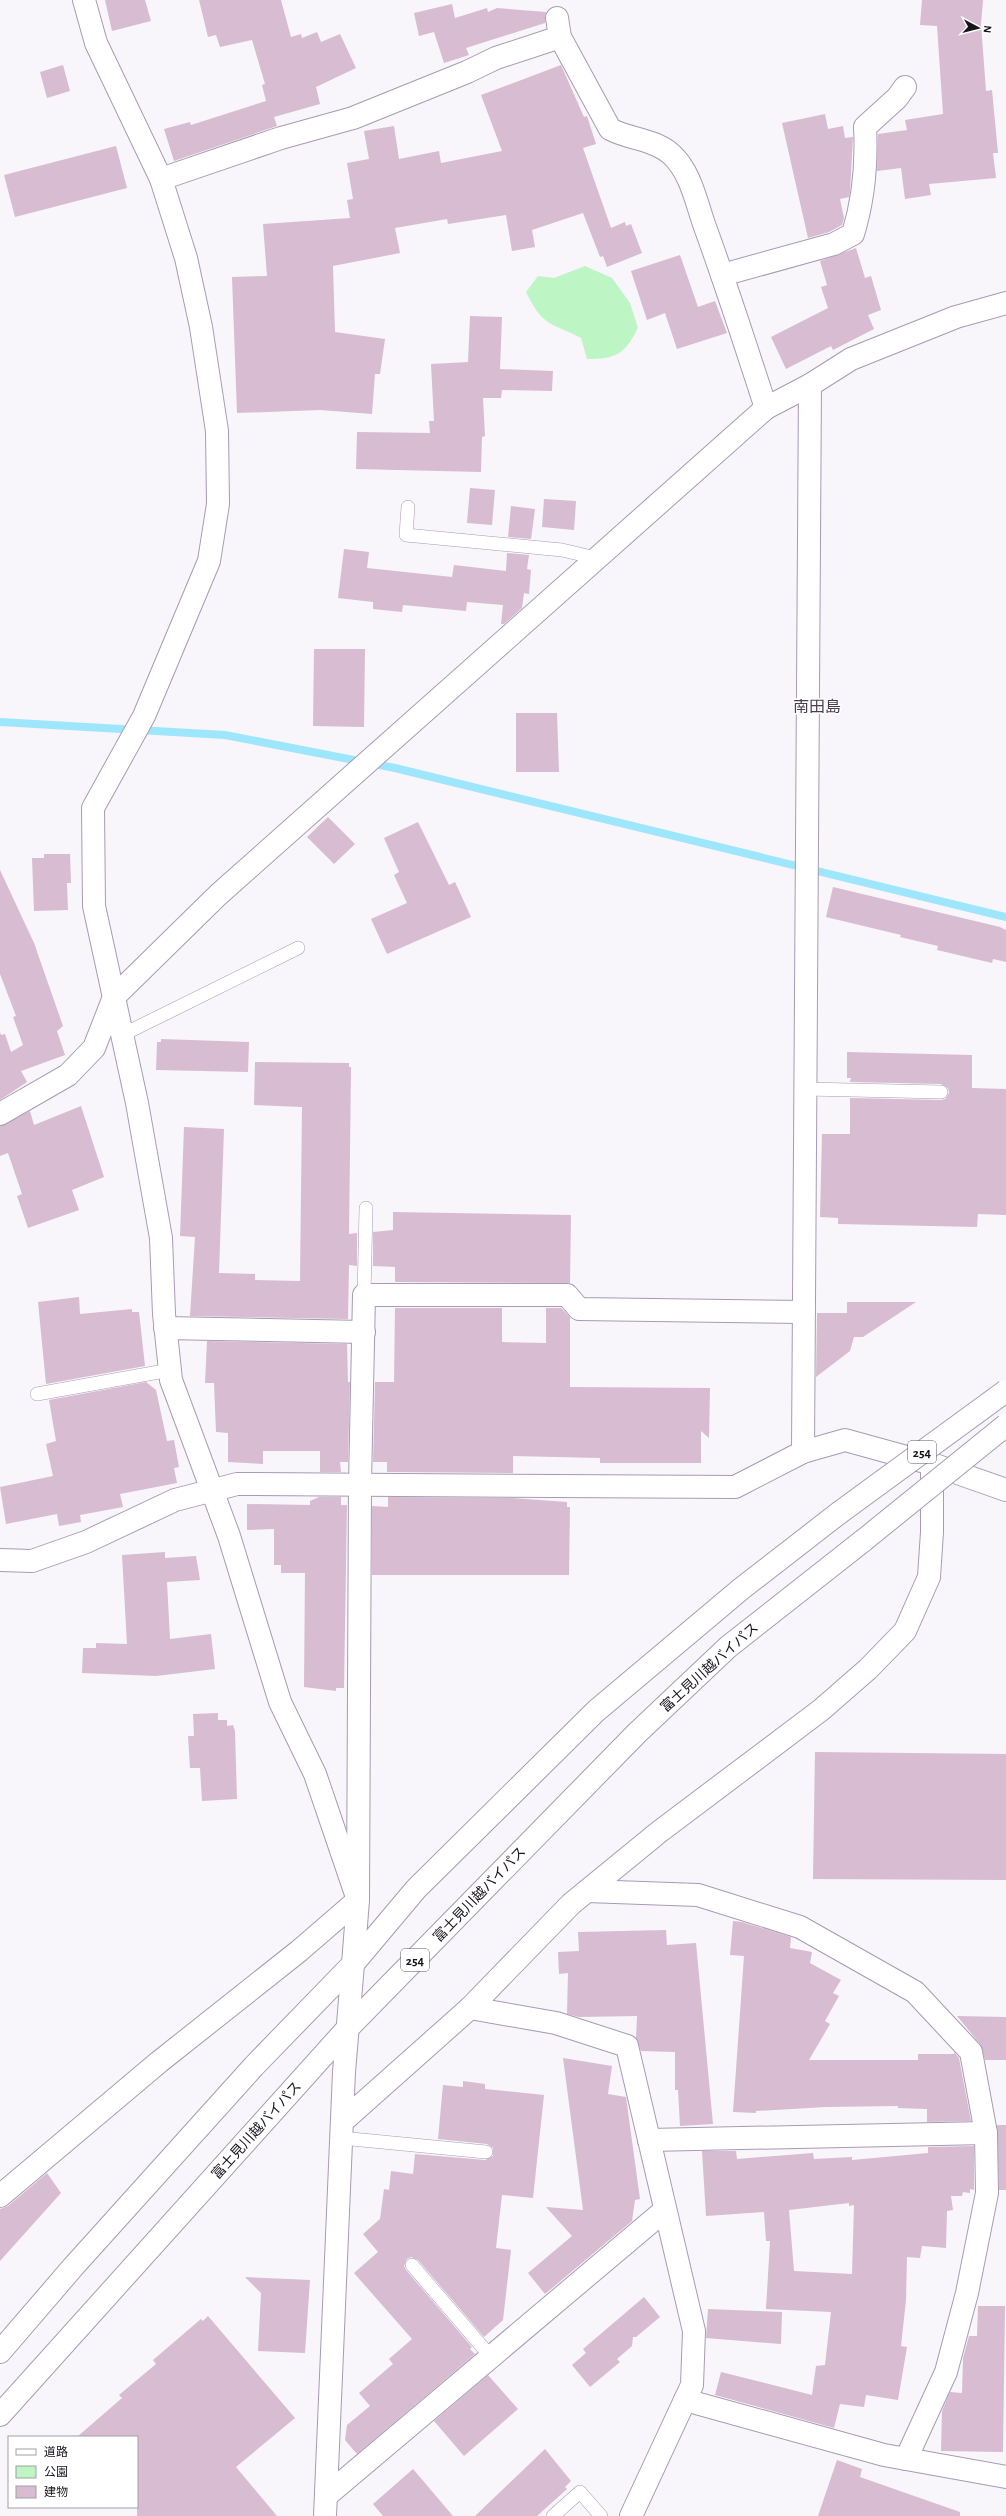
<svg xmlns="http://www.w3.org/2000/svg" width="1006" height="2516" viewBox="0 0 1006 2516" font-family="'Alegreya Sans','Noto Sans JP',sans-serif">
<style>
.green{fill:#bdf5c4}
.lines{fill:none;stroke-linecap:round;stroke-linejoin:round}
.stream{stroke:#9ee6fb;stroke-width:8}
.building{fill:#d8bcd1;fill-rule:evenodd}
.service-casing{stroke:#a89ab5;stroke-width:14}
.minor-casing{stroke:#a89ab5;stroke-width:24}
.tertiary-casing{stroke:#a89ab5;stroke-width:24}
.trunk-casing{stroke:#a89ab5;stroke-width:24}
.service{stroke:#fff;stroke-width:13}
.minor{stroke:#fff;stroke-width:22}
.tertiary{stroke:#fff;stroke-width:22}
.trunk{stroke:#fff;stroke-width:22}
.trunk-bridge-casing{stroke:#a89ab5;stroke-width:24;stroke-linecap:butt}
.trunk-bridge{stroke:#fff;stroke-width:22}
.labels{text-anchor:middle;stroke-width:3.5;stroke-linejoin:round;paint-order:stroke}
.shield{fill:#fff;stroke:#5d5960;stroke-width:1}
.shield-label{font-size:13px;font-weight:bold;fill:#17121c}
.street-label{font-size:14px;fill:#17121c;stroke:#fff}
.quarter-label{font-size:16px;fill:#493d54;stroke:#fff}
</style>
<rect width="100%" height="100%" fill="#f8f5fb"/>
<path class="green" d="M 585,266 L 612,278 L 630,303 L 638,328 C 624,355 616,359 587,359 L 581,338 C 550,322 543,327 526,292 L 538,276 L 554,278 Z"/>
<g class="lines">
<polyline class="stream" points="0,722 225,735 395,768 1006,917"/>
</g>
<g class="building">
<polygon points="105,0 145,0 151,21 112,31"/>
<polygon points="199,0 281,0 291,37 301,34 302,38 317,32 321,42 340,34 356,68 316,87 320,104 274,117 277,126 174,161 164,129 190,122 191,125 266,101 262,85 265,84 252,40 220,47 216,35 208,37"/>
<polygon points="922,0 983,0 981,24 986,91 992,90 998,153 993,153 996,178 929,184 931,195 905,199 901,168 877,171 878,134 907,130 905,120 943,114 937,26 920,25"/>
<polygon points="452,4 455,18 487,8 488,12 497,8 546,12 545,23 466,48 469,55 444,63 434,32 419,36 414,13"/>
<polygon points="63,65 70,91 47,98 40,72"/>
<polygon points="561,65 584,117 587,116 596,144 583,148 611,228 625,222 626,226 631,224 642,253 607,267 603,256 600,257 583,213 532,230 535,247 512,251 506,215 448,224 447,219 395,228 400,253 333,266 335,332 385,339 380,374 375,374 372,414 320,410 237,413 232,277 267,276 263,224 350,218 347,200 353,199 347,163 369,159 364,131 394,126 399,159 439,151 441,163 502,151 481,95"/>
<polygon points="825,114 828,129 843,126 845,138 853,137 850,192 849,197 840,199 844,218 842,225 829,232 808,238 782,123"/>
<polygon points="116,146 127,188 15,217 4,175"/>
<polygon points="856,248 865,278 871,276 881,310 868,315 874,329 833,350 831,346 786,369 771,337 828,308 821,287 827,285 820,261"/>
<polygon points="680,255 698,307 715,301 727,333 677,349 665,313 647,320 631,271"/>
<polygon points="470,316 502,317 500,369 553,371 552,391 502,390 501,398 483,398 485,436 482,437 481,472 356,469 357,432 430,433 429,421 434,421 431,364 468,362"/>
<polygon points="470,488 495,490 492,525 467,523"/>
<polygon points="544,499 576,501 574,530 542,527"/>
<polygon points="511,506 535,509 531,539 508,537"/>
<polygon points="344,549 369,552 367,568 452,577 454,565 506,571 507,553 529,555 527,569 531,570 529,594 524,593 522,608 504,624 501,624 503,605 467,602 466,611 403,605 402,612 373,609 373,602 338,598"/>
<polygon points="314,649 365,649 364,727 313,726"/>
<polygon points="516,713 557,713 559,772 516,772"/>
<polygon points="328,817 355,844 334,864 307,837"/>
<polygon points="418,822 449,885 455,882 471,917 387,954 371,919 407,903 394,875 399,872 384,838"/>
<polygon points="44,854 70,854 71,883 67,883 68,910 34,911 32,858 44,858"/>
<polygon points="0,870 34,943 63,1026 57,1031 65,1055 21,1071 27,1082 0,1100 0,1032 1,1035 5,1034 11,1052 23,1045 13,1017 16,1016 0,974"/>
<polygon points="833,887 1000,927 1006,930 1006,962 993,959 992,963 937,950 938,946 900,937 901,935 826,917"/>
<polygon points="161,1039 249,1042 248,1072 156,1070 157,1042 161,1042"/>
<polygon points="847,1052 972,1055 972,1088 1006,1089 1006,1215 978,1214 977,1227 838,1224 838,1218 820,1217 822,1134 850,1134 850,1098 941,1100 945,1099 949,1093 948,1088 941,1084 850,1082 851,1078 847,1078"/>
<polygon points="255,1062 349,1063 349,1067 351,1067 349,1234 357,1233 357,1266 349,1265 348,1319 190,1316 195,1237 180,1236 184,1127 224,1129 219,1273 255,1274 255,1280 300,1281 302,1107 254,1105"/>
<polygon points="81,1106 104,1177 72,1190 79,1210 28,1228 17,1196 22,1194 8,1153 0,1156 0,1126 30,1111 34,1125"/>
<polygon points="393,1212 571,1215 570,1283 395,1282 395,1267 373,1266 373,1232 393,1230"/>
<polygon points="79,1297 80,1314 132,1309 132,1312 139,1312 145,1366 46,1384 38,1302"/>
<polygon points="847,1302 916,1302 863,1337 854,1337 850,1351 816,1377 817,1313 847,1313"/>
<polygon points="395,1308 502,1308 502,1342 546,1343 546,1308 561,1308 570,1317 570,1387 710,1388 709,1438 701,1431 701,1463 600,1463 600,1458 513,1456 513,1473 387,1472 387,1462 373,1462 375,1382 394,1382"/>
<polygon points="207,1341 347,1344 348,1382 350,1382 348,1462 340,1462 341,1472 320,1472 320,1451 263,1451 263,1464 228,1462 228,1433 216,1432 214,1383 205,1383"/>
<polygon points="146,1382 156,1390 167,1441 174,1440 179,1467 174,1468 177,1483 120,1494 123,1507 80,1515 81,1522 59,1526 57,1514 6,1524 0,1487 53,1476 46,1444 56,1441 49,1400"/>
<polygon points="319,1497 341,1497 341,1505 347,1505 344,1688 336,1688 336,1691 304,1687 305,1573 281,1573 281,1565 274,1565 274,1529 247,1530 247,1504 310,1505 310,1501"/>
<polygon points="388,1497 512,1498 567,1502 567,1507 570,1507 569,1575 372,1575 372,1506 388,1507"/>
<polygon points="165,1552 165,1558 196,1556 200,1580 167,1582 170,1639 211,1634 215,1669 156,1676 82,1673 83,1648 96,1648 96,1643 127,1644 122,1555"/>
<polygon points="218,1713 218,1720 227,1720 227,1726 233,1725 235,1731 237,1799 202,1801 200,1768 190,1768 188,1736 194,1736 193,1714"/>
<polygon points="815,1752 1006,1754 1006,1880 813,1879"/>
<polygon points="733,1921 742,1922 791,1937 790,1948 812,1952 810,1963 841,1980 833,1993 839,1996 825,2021 830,2024 809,2060 918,2060 918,2054 954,2054 954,2052 959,2058 971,2121 927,2122 927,2109 898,2108 898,2106 826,2107 756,2111 756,2113 733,2112 744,1956 730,1955"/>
<polygon points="666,1930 667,1945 696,1943 713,2124 680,2126 678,2090 675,2090 675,2052 641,2051 636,2038 637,2016 579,2017 567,2014 568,1973 559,1974 558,1952 579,1951 578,1932"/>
<polygon points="957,2016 1006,2017 1006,2060 985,2060 980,2044"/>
<polygon points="563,2058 612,2066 608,2094 626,2097 640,2199 635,2200 632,2221 545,2294 528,2273 572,2236 546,2207 583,2210"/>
<polygon points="463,2081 485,2084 485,2089 544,2095 533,2198 502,2195 496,2248 511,2250 503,2320 484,2337 418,2260 411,2257 407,2259 404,2266 406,2270 472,2347 470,2349 475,2354 357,2454 345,2440 347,2425 370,2406 359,2393 393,2364 389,2359 412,2339 354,2273 378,2252 363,2234 380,2219 384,2189 389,2190 391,2171 413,2174 415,2154 485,2160 493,2156 493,2148 487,2144 438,2139 443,2085 463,2087"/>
<polygon points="997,2125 1006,2125 1006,2190 999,2190"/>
<path d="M 974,2146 L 974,2190 L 970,2189 L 970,2193 L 963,2192 L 962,2196 L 951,2196 L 953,2210 L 947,2211 L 946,2248 L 922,2246 L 920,2258 L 907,2257 L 906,2300 L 901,2346 L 907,2347 L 898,2400 L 866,2395 L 864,2407 L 840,2404 L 834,2428 L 715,2395 L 721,2372 L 812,2395 L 816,2366 L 825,2365 L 831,2312 L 766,2309 L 770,2241 L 766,2241 L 764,2212 L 706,2216 L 702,2151 L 736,2151 L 737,2159 L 813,2153 L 814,2159 L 852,2157 L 852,2160 L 928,2153 L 928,2147 ZM 849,2203 L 849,2206 L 854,2205 L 852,2274 L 794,2271 L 789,2210 Z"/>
<polygon points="47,2173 61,2193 0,2261 0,2209 8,2206"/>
<polygon points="245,2277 310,2280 305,2353 258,2351 261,2293"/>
<polygon points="644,2297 660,2317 636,2337 633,2337 632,2346 617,2359 620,2362 590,2387 572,2365 586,2353 583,2349"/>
<polygon points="978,2306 1005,2306 1003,2452 941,2451 942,2411 950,2392 962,2393 963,2358 969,2336 977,2336"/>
<polygon points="708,2309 782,2312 781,2344 706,2338"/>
<polygon points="208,2316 295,2418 236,2467 277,2516 137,2516 137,2437 77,2437 122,2398 119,2395 156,2364 153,2360 201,2319 203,2321"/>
<polygon points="488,2375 518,2409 464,2456 434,2421"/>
<polygon points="545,2449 571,2481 565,2487 567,2489 537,2516 475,2516"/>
<polygon points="837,2460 862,2469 860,2477 960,2512 960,2516 818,2516"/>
<polygon points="413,2469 453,2516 383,2516 373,2504"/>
</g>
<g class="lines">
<g class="service-casing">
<g id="service">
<polyline points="408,507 406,535 562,550 596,558"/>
<polyline points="122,1035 298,948"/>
<polyline points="806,1089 941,1092"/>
<polyline points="364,1295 366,1208"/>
<polyline points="37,1394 170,1370"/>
<polyline points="341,2138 486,2152"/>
<polyline points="412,2265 491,2357"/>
<polyline points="553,2516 580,2492 601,2516"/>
</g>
</g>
<g class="minor-casing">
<g id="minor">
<polyline points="84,0 96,43 161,179 186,258 201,327 217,431 218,504 209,561 144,716 93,808 94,906 137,1103 161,1238 164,1314 171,1380 229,1536 280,1702 315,1774 358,1900 353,1964"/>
<path d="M 557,18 L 560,37 L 610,129 C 628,139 654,139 671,154 C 691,172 696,202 705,227 C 727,287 746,347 766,408"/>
<polyline points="161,179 281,138 353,118 467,72 496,58 560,37"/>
<path d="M 722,275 L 834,244 L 853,234 C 864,198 867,164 865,127 L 897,98 L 905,87"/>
<polyline points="0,1114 68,1075 94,1048 114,997 218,895 766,408 810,385 851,359 956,317 1006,303"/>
<polyline points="165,1328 364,1332"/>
<polyline points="803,1452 810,385"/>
<polyline points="0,1560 32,1561 86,1542 175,1500 237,1484 735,1487 803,1452 845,1440 932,1464 1006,1490"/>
<polyline points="587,1891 698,1895 800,1927 915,1992 971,2052 986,2133 987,2193 967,2293 946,2372 906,2459"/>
<polyline points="470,2008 556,2023 627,2046 694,2331 692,2385 631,2516"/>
<polyline points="343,2121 470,2008 571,1904 659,1832 821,1710 868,1669 905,1631 929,1577 932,1532 932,1468"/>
<polyline points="649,2140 986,2133"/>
<polyline points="0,2196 159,2062 299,1951 358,1900 360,1483 364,1295 567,1295 579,1309 804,1312"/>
<polyline points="685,2400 884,2455 1006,2477"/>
<polyline points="326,2496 665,2210"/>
</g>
</g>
<g class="tertiary-casing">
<polyline id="tertiary" points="325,2516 344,2072 353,1964"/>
</g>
<g class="trunk-casing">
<g id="trunk">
<polyline points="0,2352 73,2267 254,2066 353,1964 416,1889 596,1711 741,1589 839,1513"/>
<polyline points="0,2415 347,2029 637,1733 728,1647 864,1540"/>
</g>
</g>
<use href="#service" class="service"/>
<use href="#minor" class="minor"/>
<use href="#tertiary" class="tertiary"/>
<use href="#trunk" class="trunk"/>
<g class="trunk-bridge-casing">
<g id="trunk-bridge">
<polyline points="839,1513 1006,1391"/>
<polyline points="864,1540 1006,1425"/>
</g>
</g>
<use href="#trunk-bridge" class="trunk-bridge"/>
</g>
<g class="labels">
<g class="shield">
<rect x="908" y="1441" width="28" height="22" rx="3"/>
<rect x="401" y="1949" width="28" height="22" rx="3"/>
</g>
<g class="shield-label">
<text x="922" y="1457">254</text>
<text x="415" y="1965">254</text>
</g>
<g class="street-label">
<text transform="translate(709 1667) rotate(-42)" y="5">富士見川越バイパス</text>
<text transform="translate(479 1894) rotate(-46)" y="5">富士見川越バイパス</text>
<text transform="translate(256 2130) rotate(-48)" y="5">富士見川越バイパス</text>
</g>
<g class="quarter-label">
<text x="817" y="712">南田島</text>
</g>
</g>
<rect x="8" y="2436" width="130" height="72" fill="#ffffff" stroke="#a2a0a4"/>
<rect x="16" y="2449" width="20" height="6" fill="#ffffff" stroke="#a2a0a4"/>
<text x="44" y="2456" font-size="12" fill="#17121c">道路</text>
<rect x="16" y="2466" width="20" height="12" fill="#bdf5c4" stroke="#a2a0a4"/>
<text x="44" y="2476" font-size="12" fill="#17121c">公園</text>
<rect x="16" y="2486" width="20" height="12" fill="#d8bcd1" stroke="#a2a0a4"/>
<text x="44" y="2496" font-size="12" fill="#17121c">建物</text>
<g transform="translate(978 28) rotate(97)" stroke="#ffffff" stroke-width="3" paint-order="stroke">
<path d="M0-3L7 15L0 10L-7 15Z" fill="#17121c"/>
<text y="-6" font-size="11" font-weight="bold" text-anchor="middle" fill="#17121c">N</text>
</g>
</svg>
